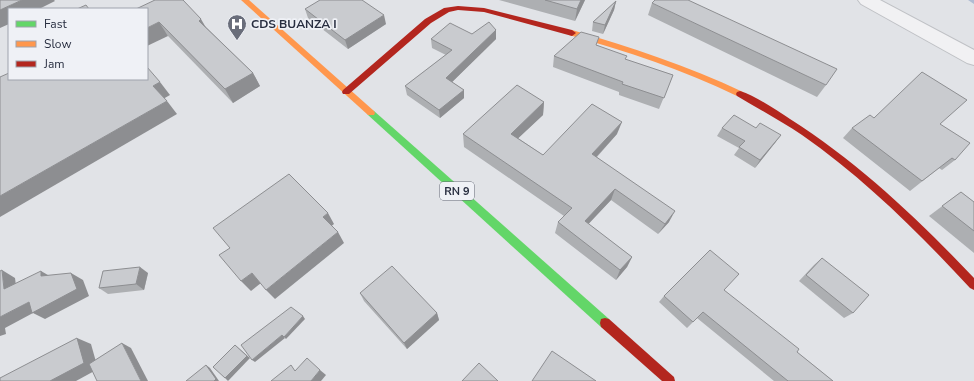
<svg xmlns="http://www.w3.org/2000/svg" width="974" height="381" viewBox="0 0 974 381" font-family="'Nunito Sans',sans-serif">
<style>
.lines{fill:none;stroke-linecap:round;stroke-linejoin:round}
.stream{fill:#afbcd3;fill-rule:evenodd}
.street-casing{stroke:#bfc1c5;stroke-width:2}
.street{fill:#f1f1f3;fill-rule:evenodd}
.fast{fill:#63d668;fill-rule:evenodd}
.slow{fill:#ff974d;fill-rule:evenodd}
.jam{fill:#b3261e;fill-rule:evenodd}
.wall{fill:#adafb2}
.shaded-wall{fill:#8d8e91}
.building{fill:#c9cbcf;stroke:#8d8e91}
.labels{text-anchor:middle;stroke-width:3.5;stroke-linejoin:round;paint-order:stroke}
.shield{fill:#eff1f6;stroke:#646877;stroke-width:1}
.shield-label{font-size:11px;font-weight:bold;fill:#282e40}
.poi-label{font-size:12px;font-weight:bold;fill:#282e40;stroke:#eff1f6;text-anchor:start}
</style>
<rect width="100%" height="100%" fill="#e1e3e7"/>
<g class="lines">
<polygon class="stream" points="968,0 974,0 974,4"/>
<g class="street-casing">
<polygon id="street" points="858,0 880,0 974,50 974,65 967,63 861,4"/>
</g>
<use href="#street" class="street"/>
<polygon class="fast" points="371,110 374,111 609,319 610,323 609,327 605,328 601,327 368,115 367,113"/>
<g class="slow">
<polygon points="241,0 249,0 374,111 375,113 374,115 368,115"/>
<path d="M 572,30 C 631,47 688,66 743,92 L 744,94 L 743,96 L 737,96 C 683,70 627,51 569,35 L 568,33 Z"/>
</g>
<g class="jam">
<polygon points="458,6 484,8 572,30 576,33 572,36 484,12 458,10 449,12 431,23 349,94 343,94 342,92 343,90 425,19 444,8"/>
<path d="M 740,91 C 756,96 776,110 790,119 C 859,163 918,219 974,278 L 974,290 L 970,288 C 919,233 865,179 802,135 C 781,121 759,109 737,96 L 736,94 L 737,92 Z"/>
<polygon points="605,318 609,319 674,377 675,381 662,381 601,327 600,323 601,319"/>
</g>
</g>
<g class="wall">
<polygon points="499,0 585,0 575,21"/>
<polygon points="616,1 614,10 603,34 592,31 593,22"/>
<polygon points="652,3 826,85 817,97 648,15"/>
<polygon points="147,9 205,26 253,73 260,86 233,103 168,36"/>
<polygon points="305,9 386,24 348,49 308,18"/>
<polygon points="496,30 496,39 452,82 464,90 464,98 440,118 407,95 405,86 446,55 432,48 431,39 472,34"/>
<polygon points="597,45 626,60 673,75 659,109 619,95 619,92 553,67 554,56"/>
<polygon points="544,102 543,115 518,138 543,155 617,134 597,157 669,222 658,234 611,200 588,224 632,257 627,267 616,280 555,233 558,222 564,216 464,147 463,134"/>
<polygon points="874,118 940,125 955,160 942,170 939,168 910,191 843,138 852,128"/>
<polygon points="722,128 756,128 781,135 755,168 734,155 739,148 717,136"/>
<polygon points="961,192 974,202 974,253 929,216"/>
<polygon points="822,258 853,313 844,318 799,281 814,265"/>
<polygon points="148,273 144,290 108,294 99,288"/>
<polygon points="724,290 797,352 833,381 774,381 697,318 687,328 659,302 664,296"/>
<polygon points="360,293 437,313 439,320 407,349 364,301"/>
</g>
<g class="shaded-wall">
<polygon points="22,0 54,0 55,1 39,9 9,9 9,24 0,28 0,10"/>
<polygon points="581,0 585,0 575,21 577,9"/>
<polygon points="616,1 614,10 603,34 605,25"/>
<polygon points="384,15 386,24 348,49 345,40"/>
<polygon points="201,19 209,33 199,21"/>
<polygon points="159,22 168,36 147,46 147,28"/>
<polygon points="496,30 496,39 447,87 446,78"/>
<polygon points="253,73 260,86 233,103 225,89"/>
<polygon points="160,82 170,95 163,99 153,86"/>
<polygon points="464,90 464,98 440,118 439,110"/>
<polygon points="167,101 177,114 0,217 0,196"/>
<polygon points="544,102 543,115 510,146 511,134"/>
<polygon points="622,122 617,134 588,166 592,154"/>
<polygon points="781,135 775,143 755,168 760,160"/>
<polygon points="615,189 611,200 581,232 585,221"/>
<polygon points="675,211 669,222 658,234 665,224"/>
<polygon points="328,213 334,224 329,228 323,217"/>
<polygon points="338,232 344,243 275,299 266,290"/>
<polygon points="632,257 627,267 616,280 620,270"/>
<polygon points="140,267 148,273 144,290 136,284"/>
<polygon points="2,270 15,278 17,295 4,289"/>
<polygon points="41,271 53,278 41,276"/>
<polygon points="71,273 83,280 89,296 45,319 33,313 5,328 6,334 0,336 0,317 29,302"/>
<polygon points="252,273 261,283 251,291 241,281"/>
<polygon points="437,313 439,320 407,349 404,343"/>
<polygon points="303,316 305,319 286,339 284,337"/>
<polygon points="282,335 285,338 255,362 252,360"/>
<polygon points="77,338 91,344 98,369 76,381 50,381"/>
<polygon points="122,343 131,348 148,381 141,381"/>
<polygon points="235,345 250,358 228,381 225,378"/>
<polygon points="206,365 210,368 219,381 214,381"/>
<polygon points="320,370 326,375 321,381 311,381"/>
</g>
<g class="building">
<polygon points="0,0 22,0 0,10"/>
<polygon points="155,0 183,0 201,19 199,21 253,73 225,89 159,22 147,28 147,9 136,9"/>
<polygon points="320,0 362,0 384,15 345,40 305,9"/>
<polygon points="545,0 581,0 577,9"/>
<polygon points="655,0 688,0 837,69 826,85 652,3"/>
<polygon points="616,1 605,25 593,22"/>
<polygon points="86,5 89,9 77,9"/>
<polygon points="489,22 496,30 446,78 464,90 439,110 405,86 452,50 431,39 450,23 472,34"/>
<polygon points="581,32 599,37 596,45 627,56 625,59 673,75 664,98 622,84 623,82 554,56"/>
<polygon points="147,67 160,82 153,86 167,101 0,196 0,77 9,73 9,79 147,79"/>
<polygon points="922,72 967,100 940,124 970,143 955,160 952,158 922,181 852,128 870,115 874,118"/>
<polygon points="517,85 544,102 511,134 543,155 592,104 622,122 592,154 675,211 665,224 615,189 585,221 632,257 620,270 558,222 572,208 463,134"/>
<polygon points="734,115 756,128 760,123 781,135 760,160 739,147 745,141 722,128"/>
<polygon points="289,174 328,213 323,217 338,232 266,290 252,273 241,281 219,255 230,248 213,228"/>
<polygon points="961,192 974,202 974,231 942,206"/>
<polygon points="710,250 739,274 724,290 799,349 797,352 833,381 788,381 703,312 693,322 664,296"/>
<polygon points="822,258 869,295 853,313 806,275"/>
<polygon points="392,266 437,313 404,343 360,293"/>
<polygon points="140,267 136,284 99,288 103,271"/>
<polygon points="2,270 4,289 41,271 41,276 71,273 77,289 32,313 29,302 0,317 0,271"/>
<polygon points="291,307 303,316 284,337 282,335 252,360 241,345"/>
<polygon points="77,338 84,363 50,381 0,381 0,378"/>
<polygon points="122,343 141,381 97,381 89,364"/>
<polygon points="235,345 247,356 225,378 213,367"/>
<polygon points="552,351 596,381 532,381"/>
<polygon points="307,358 320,370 311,381 271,381 291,365 295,371"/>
<polygon points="479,363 498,381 462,381"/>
<polygon points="206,365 216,379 214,381 186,381"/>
</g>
<defs>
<g id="hospital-pin" transform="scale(1)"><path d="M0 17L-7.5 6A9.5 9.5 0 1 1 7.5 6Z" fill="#696d7a" stroke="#eff1f6"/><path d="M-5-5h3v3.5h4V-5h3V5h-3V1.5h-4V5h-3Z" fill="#fff"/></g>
</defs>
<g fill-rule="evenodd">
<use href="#hospital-pin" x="237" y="24"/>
</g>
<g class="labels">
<rect class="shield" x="440" y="182" width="34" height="18" rx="3"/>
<g class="shield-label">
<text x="457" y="195">RN 9</text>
</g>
<g class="poi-label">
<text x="251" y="28">CDS BUANZA I</text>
</g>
</g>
<rect x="8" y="8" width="140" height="72" fill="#eff1f6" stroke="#9fa3ad"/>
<rect x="16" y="21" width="20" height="6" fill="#63d668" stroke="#9fa3ad"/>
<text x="44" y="28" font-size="12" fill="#282e40">Fast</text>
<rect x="16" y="41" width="20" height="6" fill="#ff974d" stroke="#9fa3ad"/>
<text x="44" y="48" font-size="12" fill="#282e40">Slow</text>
<rect x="16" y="61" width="20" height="6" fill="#b3261e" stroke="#9fa3ad"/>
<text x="44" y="68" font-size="12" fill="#282e40">Jam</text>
</svg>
